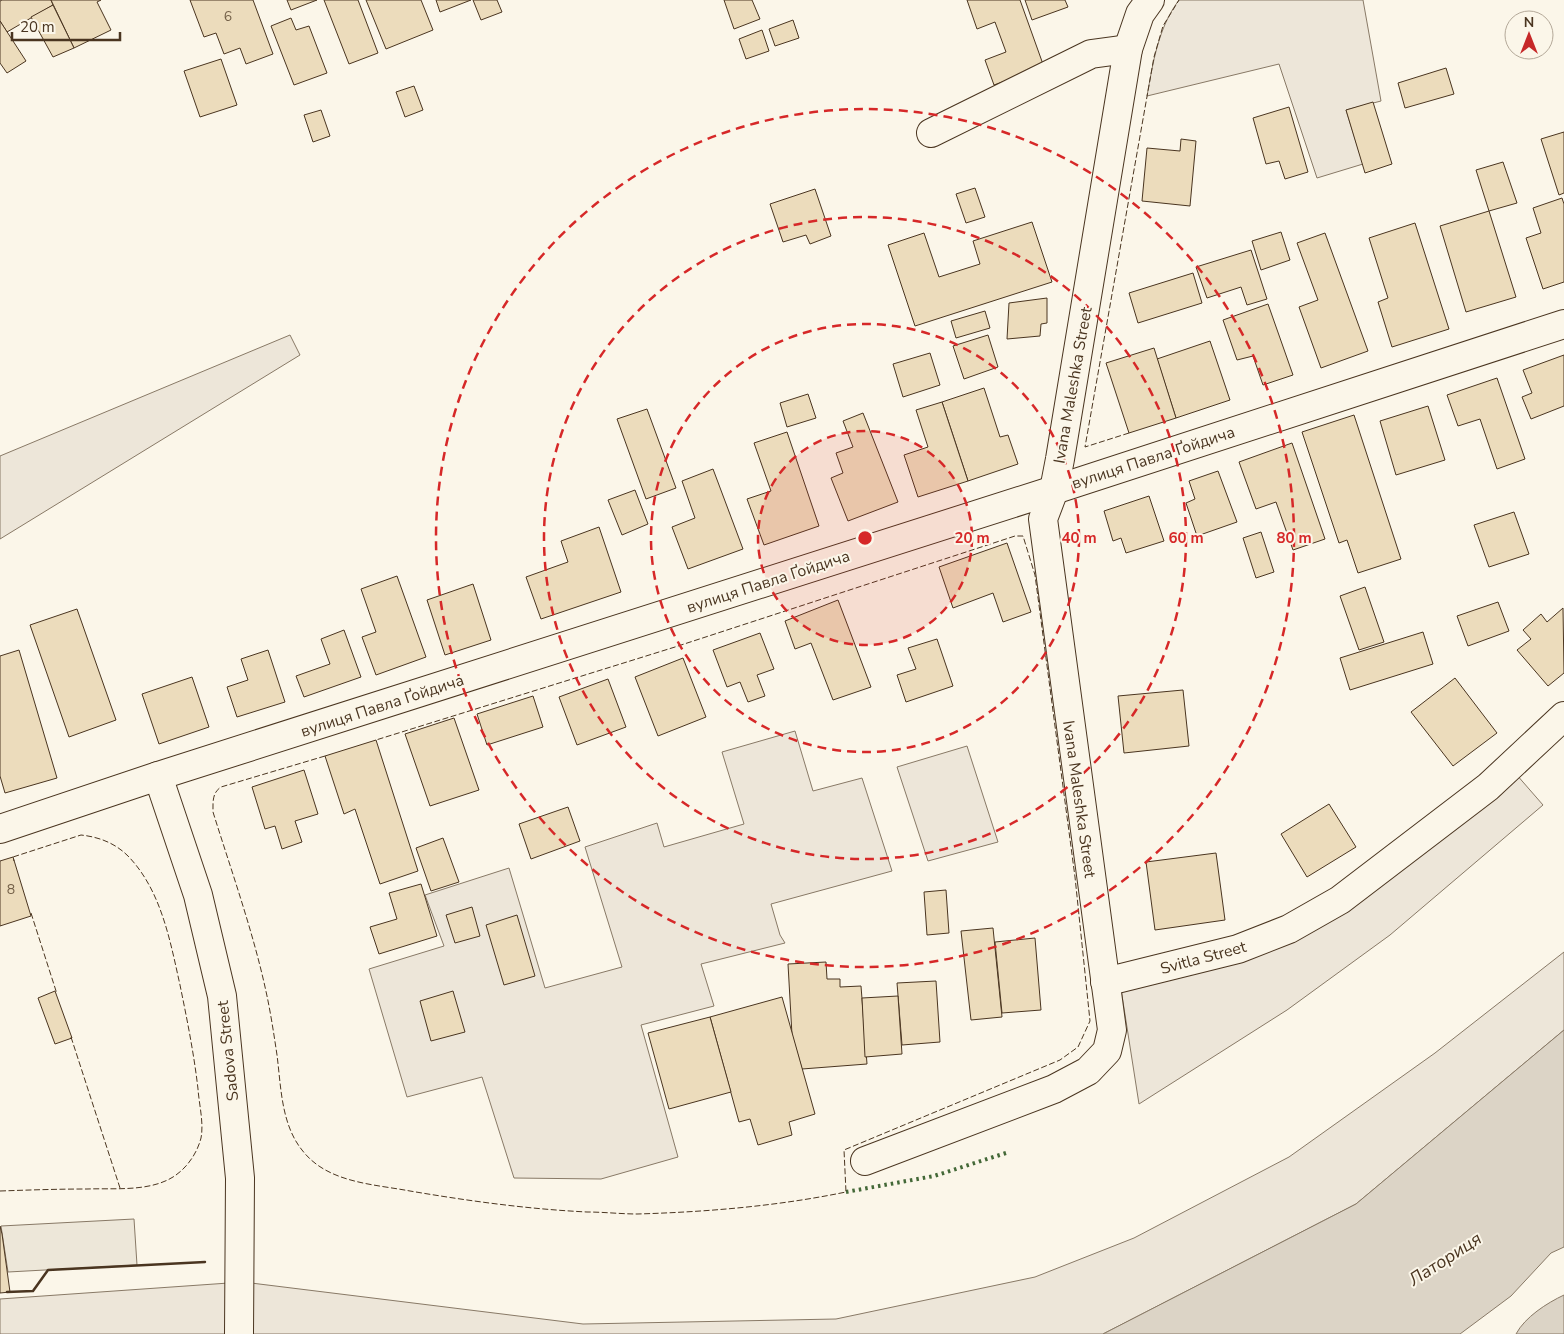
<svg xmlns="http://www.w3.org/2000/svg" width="1564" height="1334" viewBox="0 0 1564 1334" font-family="'Nunito Sans',sans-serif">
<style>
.green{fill:#ede6d9;stroke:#887966}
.parking{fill:#ede7d9;stroke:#887966}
.water{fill:#dcd4c6;stroke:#887966}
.building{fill:#ecdcbc;stroke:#4a3520}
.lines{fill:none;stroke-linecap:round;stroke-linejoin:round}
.minor-casing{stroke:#4a3520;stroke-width:30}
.major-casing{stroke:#4a3520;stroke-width:30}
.minor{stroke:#fbf6e9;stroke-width:28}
.major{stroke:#fbf6e9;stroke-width:28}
.hedge{stroke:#436837;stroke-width:4;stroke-dasharray:2.5 4;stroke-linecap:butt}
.fence{stroke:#4a3520;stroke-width:1;stroke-dasharray:6 2.5;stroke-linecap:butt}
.wall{stroke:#4a3520;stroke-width:2.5}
.ring{fill:none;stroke:#d62828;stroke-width:2.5;stroke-dasharray:9 6}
.labels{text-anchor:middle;stroke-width:4;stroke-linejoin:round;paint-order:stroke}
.number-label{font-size:14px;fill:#725f47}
.street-label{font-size:16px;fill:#4a3520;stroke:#fbf6e9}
.water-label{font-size:18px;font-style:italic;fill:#4a3520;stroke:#fbf6e9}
.centre{fill:#d62828;stroke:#fbf6e9;stroke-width:2.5}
.ring-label{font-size:15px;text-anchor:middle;font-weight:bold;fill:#d62828;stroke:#fbf6e9;stroke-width:4;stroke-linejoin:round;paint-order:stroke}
</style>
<rect width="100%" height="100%" fill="#fbf6e9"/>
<g class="green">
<path d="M 1179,0 L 1363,0 L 1381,101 L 1346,110 L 1363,164 L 1317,178 L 1279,64 L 1147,96 C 1153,63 1158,28 1179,0 Z"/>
<polygon points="290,335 300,355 0,539 0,456"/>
<polygon points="795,731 813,791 862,778 892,871 771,904 780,935 785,943 701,964 714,1006 641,1025 678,1157 601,1179 514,1178 482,1077 407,1097 369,969 444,946 425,895 509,868 545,988 622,967 585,847 657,823 664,847 744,824 722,752"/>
<polygon points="967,746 998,842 928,861 897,767"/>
<polygon points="1516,774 1543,805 1390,935 1287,1010 1139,1104 1121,989 1291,939"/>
<polygon points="1564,952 1564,1030 1356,1204 1103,1334 0,1334 0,1299 243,1282 583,1324 836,1319 1035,1277 1134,1238 1289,1157 1435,1053"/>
</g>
<polygon class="parking" points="134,1219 137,1265 8,1272 1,1226"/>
<g class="water">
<polygon points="1564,1030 1564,1247 1551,1253 1511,1296 1460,1334 1103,1334 1356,1204"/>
<path d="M 1564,1295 L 1564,1334 L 1516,1334 C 1525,1317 1547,1303 1564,1295 Z"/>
</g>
<g class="building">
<polygon points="2,0 51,0 53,5 7,32 0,21 0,1"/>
<polygon points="51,0 101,0 97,2 111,30 74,48"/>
<polygon points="190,0 253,0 273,54 246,64 240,48 224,54 216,33 204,37"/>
<polygon points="287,0 317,0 291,10"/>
<polygon points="324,0 358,0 378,53 349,64"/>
<polygon points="366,0 421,0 433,30 386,49"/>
<polygon points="436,0 471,0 440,12"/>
<polygon points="473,0 497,0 502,12 481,20"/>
<polygon points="724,0 752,0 760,19 734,29"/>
<polygon points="967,0 1020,0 1044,67 994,85 985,60 1006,52 995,22 977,29"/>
<polygon points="1025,0 1065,0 1068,7 1032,20"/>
<polygon points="53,5 74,48 53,57 31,17"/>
<polygon points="291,18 296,30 309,26 327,73 294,85 271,26"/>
<polygon points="793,20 799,38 775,46 769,29"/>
<polygon points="0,21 26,61 7,73 0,63"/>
<polygon points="762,30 769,51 746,59 739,39"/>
<polygon points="221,59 237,105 200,117 184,71"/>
<polygon points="1446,68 1454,94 1405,108 1398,83"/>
<polygon points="414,86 423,110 405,117 396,92"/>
<polygon points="1373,102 1392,164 1365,173 1346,110"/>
<polygon points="1289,107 1308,172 1285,179 1279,161 1266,164 1253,118"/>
<polygon points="321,110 330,136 313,142 304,115"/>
<polygon points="1564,132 1564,193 1559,195 1541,139"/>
<polygon points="1181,139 1196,141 1190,206 1142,201 1147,148 1180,151"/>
<polygon points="1503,162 1517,203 1489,211 1476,170"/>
<polygon points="975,188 985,217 966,223 956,194"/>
<polygon points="815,189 831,236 810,244 806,235 783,242 770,204"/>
<polygon points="1562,198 1564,204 1564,282 1543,289 1526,238 1541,233 1533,208"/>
<polygon points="1489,211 1516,297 1466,312 1440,226"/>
<polygon points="1032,222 1052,282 915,326 888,245 924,233 939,277 980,264 973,241"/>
<polygon points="1415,223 1449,329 1392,347 1378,302 1388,298 1369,238"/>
<polygon points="1281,232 1290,260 1261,270 1252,241"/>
<polygon points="1325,233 1368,351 1321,368 1299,307 1318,300 1297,243"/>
<polygon points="1251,250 1267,299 1247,305 1241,287 1207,298 1196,267"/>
<polygon points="1193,273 1202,303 1138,323 1129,293"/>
<polygon points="1047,298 1047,323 1041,324 1040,336 1007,339 1009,303"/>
<polygon points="1268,304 1293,375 1263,385 1253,356 1237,360 1223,320"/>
<polygon points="985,311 990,328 956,338 951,321"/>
<polygon points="988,335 998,367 964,379 953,346"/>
<polygon points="1210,341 1230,400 1176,418 1157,359"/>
<polygon points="1154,348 1176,418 1129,433 1106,363"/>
<polygon points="930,353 940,385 903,397 893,364"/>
<polygon points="1564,355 1564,406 1531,419 1522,397 1532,393 1523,370"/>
<polygon points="1497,378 1525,459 1497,469 1480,419 1458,426 1447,395"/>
<polygon points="984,388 1000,437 1008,435 1018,464 968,481 942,402"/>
<polygon points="808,394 816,418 787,427 780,403"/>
<polygon points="942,402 968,481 918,497 904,455 928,447 916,410"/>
<polygon points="1428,406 1445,460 1396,475 1380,421"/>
<polygon points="647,409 676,488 646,499 617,419"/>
<polygon points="863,413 898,502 848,521 831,478 843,473 836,453 853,447 843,421"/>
<polygon points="1354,415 1401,559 1358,573 1347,540 1339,543 1302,432"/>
<polygon points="787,432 819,526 764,545 747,499 771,491 754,443"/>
<polygon points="1292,443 1325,539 1293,550 1276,502 1256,509 1239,462"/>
<polygon points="713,469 743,549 688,569 672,527 695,518 682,481"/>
<polygon points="1218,471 1237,522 1197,536 1186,503 1195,499 1189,481"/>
<polygon points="635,490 648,524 622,535 608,500"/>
<polygon points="1149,496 1164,541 1126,553 1121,538 1113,541 1104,511"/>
<polygon points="1514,512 1529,554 1489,567 1474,525"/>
<polygon points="599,527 621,592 541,619 526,577 568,562 561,541"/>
<polygon points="1261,532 1274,572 1256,578 1243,538"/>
<polygon points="1007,543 1031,612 1003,622 993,593 953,608 939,567"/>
<polygon points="397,576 426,657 376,675 362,637 376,632 361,589"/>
<polygon points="473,584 491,640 445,655 427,600"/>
<polygon points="1365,587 1384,642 1359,650 1340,596"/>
<polygon points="838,600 871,687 833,700 811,643 795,649 785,621"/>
<polygon points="1498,602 1509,631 1468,646 1457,616"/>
<polygon points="1563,608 1564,673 1548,686 1517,650 1531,639 1523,630 1541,614 1547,622"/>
<polygon points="77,609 116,720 69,737 30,625"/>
<polygon points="344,630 361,677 304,697 296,676 330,664 321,639"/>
<polygon points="1423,632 1433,664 1350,690 1340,658"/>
<polygon points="760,633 774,669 757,675 765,696 748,702 740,682 727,687 713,650"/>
<polygon points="937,639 953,686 906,702 897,675 916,669 908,648"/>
<polygon points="19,650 57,778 5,793 0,776 0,656"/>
<polygon points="268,650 285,702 237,717 227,687 248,680 241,659"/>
<polygon points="683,658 706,717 658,736 635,677"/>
<polygon points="192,677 209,727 159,744 142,694"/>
<polygon points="1455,678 1497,733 1453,766 1411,712"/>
<polygon points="608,679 626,727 577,745 559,697"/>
<polygon points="1183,690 1189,746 1124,753 1118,696"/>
<polygon points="533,696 543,727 487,745 477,714"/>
<polygon points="454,718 479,790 430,806 405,734"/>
<polygon points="376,740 418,871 380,884 355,809 344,814 325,756"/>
<polygon points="304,770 318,814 295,821 302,842 282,849 275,826 265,829 252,787"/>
<polygon points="1329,804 1356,847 1307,877 1281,834"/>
<polygon points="568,807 580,841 531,859 519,824"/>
<polygon points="443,838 459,882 431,891 416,848"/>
<polygon points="1216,853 1225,920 1155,930 1146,862"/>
<polygon points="13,857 31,916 0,926 0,861"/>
<polygon points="421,884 437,936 379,954 370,927 397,919 389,893"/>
<polygon points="946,890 949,933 927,935 924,892"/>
<polygon points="472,907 480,936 455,943 446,915"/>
<polygon points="517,915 535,976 504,985 486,925"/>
<polygon points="993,928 1002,1017 971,1020 961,931"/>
<polygon points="1035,938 1041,1010 1002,1013 995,942"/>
<polygon points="826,962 827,979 840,979 840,987 861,986 867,1064 802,1069 792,1035 788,964"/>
<polygon points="936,981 940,1042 902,1045 897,983"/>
<polygon points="55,991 72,1038 55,1044 38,998"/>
<polygon points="453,991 465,1032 431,1041 420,1001"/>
<polygon points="898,996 902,1054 865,1057 862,998"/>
<polygon points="782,997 815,1114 789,1122 792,1135 758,1145 750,1119 739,1122 710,1017"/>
<polygon points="710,1017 731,1092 669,1109 648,1033"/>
<polygon points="0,1226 2,1234 10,1292 0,1293"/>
</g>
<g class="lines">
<g class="minor-casing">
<g id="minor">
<polyline points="931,133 1091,54 1128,49"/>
<polyline points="158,776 1054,490 1564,324"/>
<polyline points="1105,982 1238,949 1289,929 1340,900 1488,787 1564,716"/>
<polyline points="865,1161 1054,1089 1088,1071 1107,1051 1112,1030 1043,519 1054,490 1060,459 1128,49 1140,14 1150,0"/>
</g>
</g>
<g class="major-casing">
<polyline id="major" points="0,829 158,776 198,895 222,996 240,1178 239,1334"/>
</g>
<use href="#minor" class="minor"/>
<use href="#major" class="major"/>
<polyline class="hedge" points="846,1192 934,1176 1006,1153"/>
<g class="fence">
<polyline points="1129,433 1085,447 1154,57 1163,26 1179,0"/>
<path d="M 325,756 L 221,787 C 212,793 213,802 213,812 C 232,873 254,934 267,996 C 271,1015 274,1035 277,1055 C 281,1086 281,1124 302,1150 C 327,1183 373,1184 410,1191 C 469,1201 527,1209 587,1212 C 604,1212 621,1214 637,1214 C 707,1212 778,1206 846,1192 L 844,1150 L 1060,1060 L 1078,1047 L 1090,1021 L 1075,877 L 1035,575 L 1023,536 L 1015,536 L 675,647 L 376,740"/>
<polyline points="31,913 57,994"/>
<polyline points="71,1037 120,1188"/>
<path d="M 0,1191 C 29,1190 58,1189 87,1189 C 114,1188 149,1192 173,1177 C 186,1169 197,1154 201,1138 C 204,1123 199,1104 198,1089 C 194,1054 187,1019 180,985 C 170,940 161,890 128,856 C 115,843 99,837 81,835 L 13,857 L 14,861"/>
</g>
<polyline class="wall" points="7,1292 33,1291 48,1270 205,1262"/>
</g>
<circle cx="865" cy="538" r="107" fill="#d62828" fill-opacity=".12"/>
<g class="ring">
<circle cx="865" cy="538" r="107"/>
<circle cx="865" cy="538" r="214"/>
<circle cx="865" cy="538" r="321"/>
<circle cx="865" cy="538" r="429"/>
</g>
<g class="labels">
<g class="number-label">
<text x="228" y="21">6</text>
<text x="11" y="894">8</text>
</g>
<g class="street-label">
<text transform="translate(1072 385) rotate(-80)" y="6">Ivana Maleshka Street</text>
<text transform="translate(1153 457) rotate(-18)" y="6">вулиця Павла Ґойдича</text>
<text transform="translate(768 581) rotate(-18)" y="6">вулиця Павла Ґойдича</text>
<text transform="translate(382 705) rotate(-18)" y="6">вулиця Павла Ґойдича</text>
<text transform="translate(1080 799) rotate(82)" y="6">Ivana Maleshka Street</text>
<text transform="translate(1203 957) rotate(-15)" y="6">Svitla Street</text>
<text transform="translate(227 1051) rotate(-96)" y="6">Sadova Street</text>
</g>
<g class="water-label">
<text transform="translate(1445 1259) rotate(-33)" y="6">Латориця</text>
</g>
</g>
<circle cx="865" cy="538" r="8" class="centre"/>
<g class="ring-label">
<text x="972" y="543">20 m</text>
<text x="1079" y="543">40 m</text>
<text x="1186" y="543">60 m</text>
<text x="1294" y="543">80 m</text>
</g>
<g transform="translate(1529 35)"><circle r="24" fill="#fbf6e9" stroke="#b4a999"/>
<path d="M0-4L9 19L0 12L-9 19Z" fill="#c62828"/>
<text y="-8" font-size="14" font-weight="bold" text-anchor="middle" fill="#4a3520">N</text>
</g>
<path d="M12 32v8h108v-8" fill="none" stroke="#4a3520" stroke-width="2.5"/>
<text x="20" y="32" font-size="15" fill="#4a3520" stroke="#fbf6e9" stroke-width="4" paint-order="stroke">20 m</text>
</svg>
